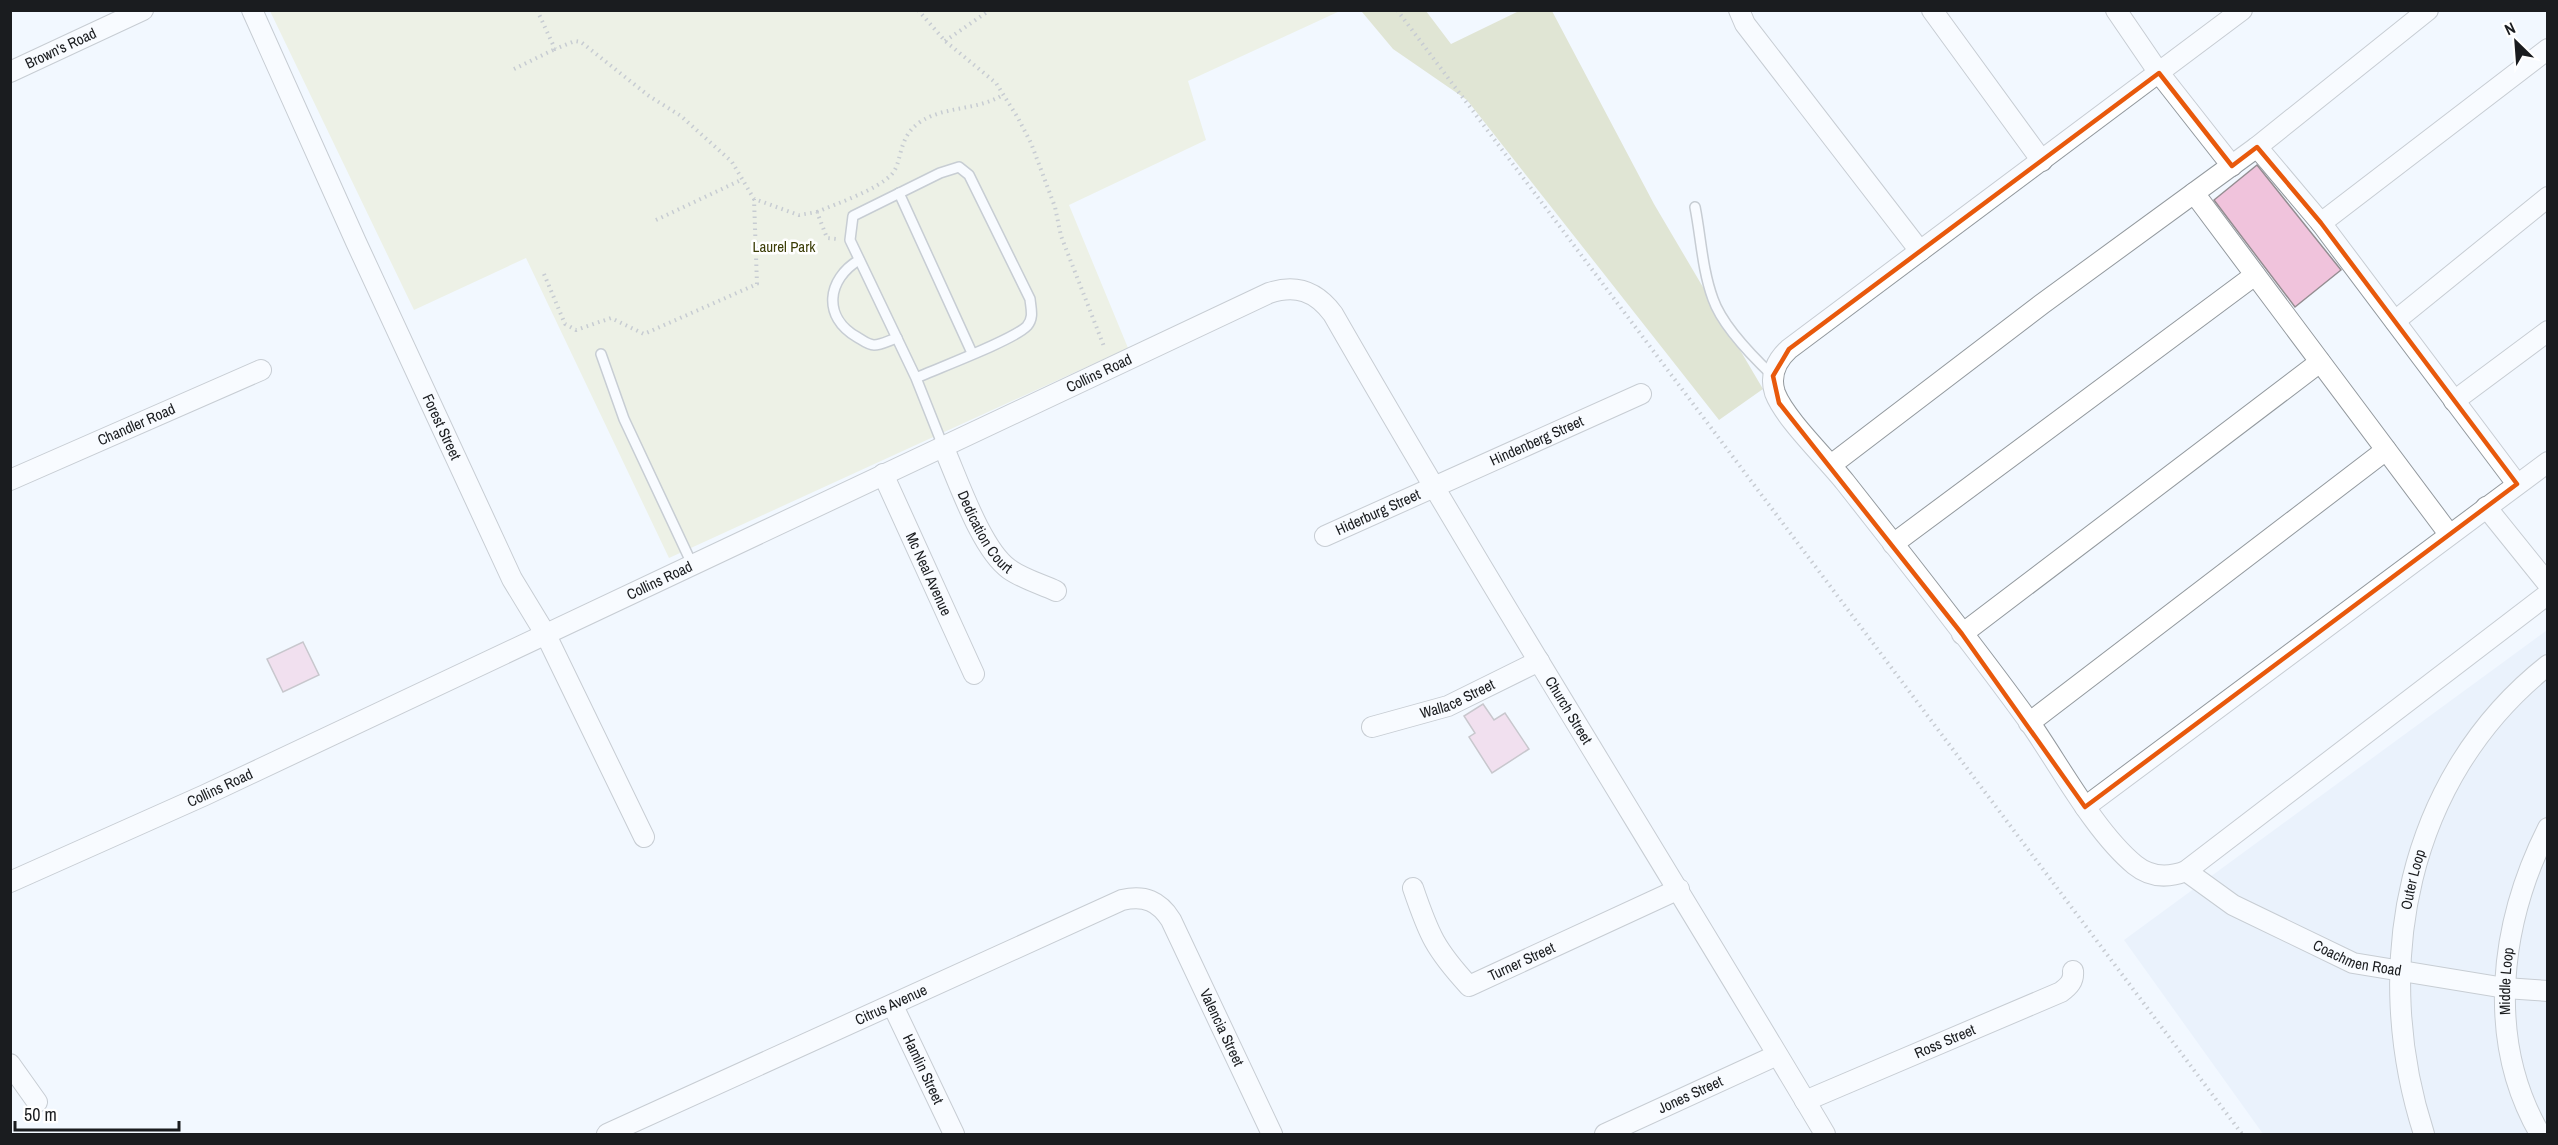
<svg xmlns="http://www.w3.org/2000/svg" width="2558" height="1145" viewBox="0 0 2558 1145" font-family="'Archivo Narrow',sans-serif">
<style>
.built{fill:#e1ecf9}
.green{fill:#e6e9c8}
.forest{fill:#cbcea1}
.building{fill:#f0c3dc;stroke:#948d91;stroke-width:1.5}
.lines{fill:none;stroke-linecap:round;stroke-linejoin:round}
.lane-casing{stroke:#93999e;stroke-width:12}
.street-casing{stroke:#93999e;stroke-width:22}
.path{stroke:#93979c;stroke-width:4;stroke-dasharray:1.5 4.5;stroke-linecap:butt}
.lane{stroke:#fff;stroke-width:9}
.street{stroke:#fff;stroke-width:20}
.marked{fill:none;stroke:#e8590c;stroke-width:4.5;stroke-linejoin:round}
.labels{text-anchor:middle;stroke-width:5;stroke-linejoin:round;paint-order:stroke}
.street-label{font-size:15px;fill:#1a1c1f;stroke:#fff}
.park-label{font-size:15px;fill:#3b3d06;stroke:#fff}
</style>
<rect width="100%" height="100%" fill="#f2f8ff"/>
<polygon class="built" points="2547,630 2547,1134 2263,1134 2124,940"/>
<polygon class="green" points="270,11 1340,11 1188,81 1206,140 1069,205 1128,348 669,558 526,258 414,310"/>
<polygon class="forest" points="1366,10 1426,11 1451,44 1519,11 1552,11 1654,204 1763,389 1719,420 1467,100 1393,49 1362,12"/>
<g class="building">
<polygon points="2257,165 2341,270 2295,307 2214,200"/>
<polygon points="303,642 319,675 283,692 267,659"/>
<polygon points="1483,704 1494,720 1505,713 1529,749 1492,773 1469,737 1475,733 1464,716"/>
</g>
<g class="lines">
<g class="lane-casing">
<g id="lane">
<polyline points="899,193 972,353"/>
<path d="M 1695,207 C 1701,237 1702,269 1713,299 C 1722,325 1753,357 1773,376"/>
<path d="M 859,260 C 827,279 822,317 857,337 C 862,340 868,345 874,345 C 881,345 890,340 897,338"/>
<polyline points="601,354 624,419 692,564"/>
<path d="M 916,378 C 938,368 1014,340 1027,326 C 1034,318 1031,309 1030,299 L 969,175 L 959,167 L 940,173 L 853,216 L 850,240 L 916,378 L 943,446"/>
</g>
</g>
<g class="street-casing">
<g id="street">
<path id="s1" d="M 252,10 L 356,242 L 512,579 L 546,635 L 644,837"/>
<polyline points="1739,10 1745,24 1920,251"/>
<polyline points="1932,10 2042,161"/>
<polyline points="2116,10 2159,73 2232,166"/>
<path d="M 2242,10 L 1789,349 C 1777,360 1769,375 1775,393 C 1785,419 1826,458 1845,482 C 1907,561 1971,641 2030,723 C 2060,766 2095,832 2135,865 C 2151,878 2168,878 2186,871 L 2548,594"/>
<path id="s2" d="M 10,72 L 143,10"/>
<polyline points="2257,147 2321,223 2517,484"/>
<polyline points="2194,193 2449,534"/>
<polyline points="2321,223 2548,49"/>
<polyline points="2395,321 2548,197"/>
<polyline points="2454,401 2548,331"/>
<path id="s3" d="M 943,446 C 958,480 981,549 1009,569 C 1023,579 1041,584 1056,591"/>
<polyline points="1831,465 2042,304 2257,147 2428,10"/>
<path id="s4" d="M 883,474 L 974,674"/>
<path id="s5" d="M 10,480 L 261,370"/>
<polyline points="2486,507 2548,584"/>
<path id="s6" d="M 1325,536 L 1641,394"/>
<polyline points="1893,544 2255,275"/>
<polyline points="1962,634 2320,362"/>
<polyline points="2029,723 2386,450"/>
<path id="s7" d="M 1372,727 L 1448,706 L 1539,661"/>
<polyline points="2085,807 2548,462"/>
<path id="s8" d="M 2186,871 L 2233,905 L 2353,963 L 2505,988 L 2548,991"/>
<path id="s9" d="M 10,882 L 205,795 L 1269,293 C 1296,284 1316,291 1333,314 C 1492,591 1662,860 1825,1134"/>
<path id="s10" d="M 1413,888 C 1429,935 1435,949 1469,986 L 1679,889"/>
<path id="s11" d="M 893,1006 L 954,1134"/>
<polyline points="10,1064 37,1102"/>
<path id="s12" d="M 1805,1101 L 2061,992 C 2069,986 2074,981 2073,971"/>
<path id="s13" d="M 607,1134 L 1122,900 C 1145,895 1159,901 1171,920 L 1272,1134"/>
<path id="s14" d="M 1605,1134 L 1777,1055"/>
<path id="s15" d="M 2424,1134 C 2370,967 2406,777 2548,665"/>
<path id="s16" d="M 2540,1134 C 2485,1039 2500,923 2548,828"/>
</g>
</g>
<g class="path">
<polyline points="537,10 555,49 575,41 581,42 649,96 681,116 732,162 754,199 799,215 817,212 827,238 837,239"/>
<polyline points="918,10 945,41 996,83 1018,118 1031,143 1055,207 1061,236 1105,349"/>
<polyline points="1397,10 2242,1134"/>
<polyline points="945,41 990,10"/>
<polyline points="514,69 555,49"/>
<path d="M 817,212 C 838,203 877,190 892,174 C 903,161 897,138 920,122 C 946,105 979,111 1004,94"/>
<polyline points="656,220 741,180"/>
<polyline points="544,274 565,324 576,330 611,318 644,334 757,284 754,199"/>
</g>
<use href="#lane" class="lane"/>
<use href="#street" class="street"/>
</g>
<path d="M0 0H2558V1145H0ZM 2159,73 L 2232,166 L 2257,147 L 2321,223 L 2517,484 L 2085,807 L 1962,634 L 1779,403 L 1773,376 L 1789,349 Z" fill="#f2f8ff" fill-opacity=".55" fill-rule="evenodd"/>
<path class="marked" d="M 2159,73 L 2232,166 L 2257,147 L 2321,223 L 2517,484 L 2085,807 L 1962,634 L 1779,403 L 1773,376 L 1789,349 Z"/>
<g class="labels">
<g class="street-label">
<text dy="5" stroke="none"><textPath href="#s2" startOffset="56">Brown's Road</textPath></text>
<text dy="5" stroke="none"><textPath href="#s9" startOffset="1202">Collins Road</textPath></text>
<text dy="5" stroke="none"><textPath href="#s5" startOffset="138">Chandler Road</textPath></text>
<text dy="5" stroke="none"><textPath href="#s1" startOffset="458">Forest Street</textPath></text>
<text dy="5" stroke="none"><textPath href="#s6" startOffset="232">Hindenberg Street</textPath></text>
<text dy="5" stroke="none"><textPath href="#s6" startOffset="58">Hiderburg Street</textPath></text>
<text dy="5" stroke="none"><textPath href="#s3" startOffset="96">Dedication Court</textPath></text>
<text dy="5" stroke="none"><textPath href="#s4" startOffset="110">Mc Neal Avenue</textPath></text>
<text dy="5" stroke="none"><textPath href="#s9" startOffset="716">Collins Road</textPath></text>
<text dy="5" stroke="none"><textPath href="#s7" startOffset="90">Wallace Street</textPath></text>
<text dy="5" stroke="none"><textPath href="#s9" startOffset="1924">Church Street</textPath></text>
<text dy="5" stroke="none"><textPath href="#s9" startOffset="230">Collins Road</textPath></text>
<text dy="5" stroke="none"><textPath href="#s15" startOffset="258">Outer Loop</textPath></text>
<text dy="5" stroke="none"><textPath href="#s8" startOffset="194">Coachmen Road</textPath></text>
<text dy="5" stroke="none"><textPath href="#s10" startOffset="172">Turner Street</textPath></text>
<text dy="5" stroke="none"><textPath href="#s16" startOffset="159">Middle Loop</textPath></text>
<text dy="5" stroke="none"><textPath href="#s13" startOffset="312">Citrus Avenue</textPath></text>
<text dy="5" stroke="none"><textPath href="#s13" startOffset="742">Valencia Street</textPath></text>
<text dy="5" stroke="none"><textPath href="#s12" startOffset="152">Ross Street</textPath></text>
<text dy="5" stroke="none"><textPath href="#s11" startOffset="70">Hamlin Street</textPath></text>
<text dy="5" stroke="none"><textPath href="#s14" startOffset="94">Jones Street</textPath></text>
</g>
<g class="park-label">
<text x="784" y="252">Laurel Park</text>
</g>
</g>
<rect width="2558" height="1145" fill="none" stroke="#1a1c1f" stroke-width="24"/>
<g transform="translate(2516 42) rotate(335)" stroke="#ffffff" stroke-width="4.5" paint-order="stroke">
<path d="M0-4.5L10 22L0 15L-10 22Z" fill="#1a1c1f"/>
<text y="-9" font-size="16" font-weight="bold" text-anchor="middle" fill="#1a1c1f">N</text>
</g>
<path d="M15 1121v9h164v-9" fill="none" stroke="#1a1c1f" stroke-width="3"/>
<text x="24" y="1121" font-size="18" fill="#1a1c1f" stroke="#ffffff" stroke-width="4.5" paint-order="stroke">50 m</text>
</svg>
